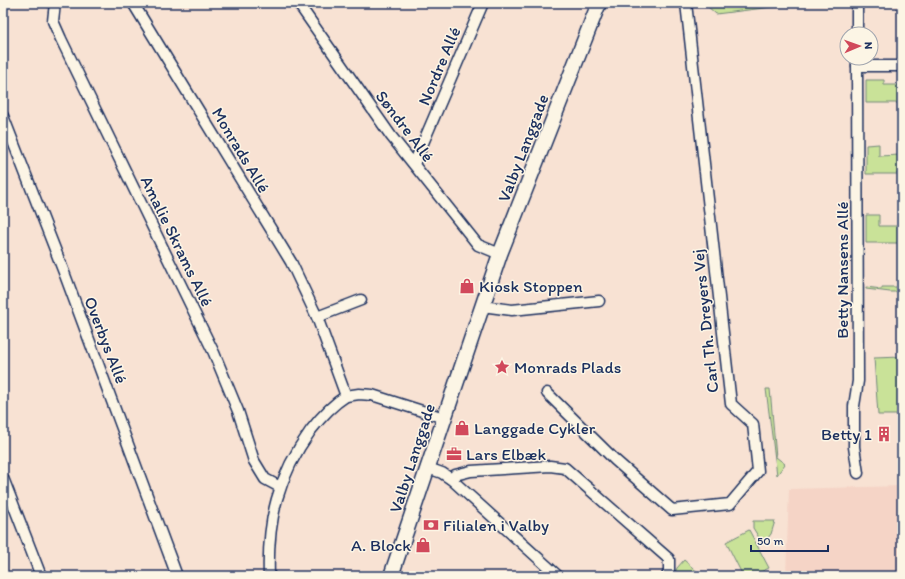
<svg xmlns="http://www.w3.org/2000/svg" width="905" height="579" viewBox="0 0 905 579" font-family="Itim,sans-serif">
<style>
.built{fill:#f5d4c6}
.green{fill:#c9e298;stroke:#72887b}
.lines{fill:none;stroke-linecap:round;stroke-linejoin:round}
.street-casing{stroke:#1b2f5e;stroke-width:13}
.secondary-casing{stroke:#1b2f5e;stroke-width:17}
.street{stroke:#fcf5e5;stroke-width:10}
.secondary{stroke:#fcf5e5;stroke-width:14}
.labels{text-anchor:middle;stroke-width:3;stroke-linejoin:round;paint-order:stroke}
.street-label{font-size:17px;fill:#1b2f5e;stroke:#fcf5e5}
.poi-label{font-size:17px;fill:#1b2f5e;stroke:#fcf5e5;text-anchor:start}
</style>
<rect width="100%" height="100%" fill="#f8e2d3"/>
<filter id="ink" filterUnits="userSpaceOnUse"><feTurbulence type="fractalNoise" baseFrequency=".025" numOctaves="2"/><feDisplacementMap in="SourceGraphic" scale="8" xChannelSelector="R" yChannelSelector="G"/><feConvolveMatrix kernelMatrix="1 2 1 2 8 2 1 2 1" color-interpolation-filters="sRGB"/></filter>
<g filter="url(#ink)">
<polygon class="built" points="902,486 902,576 786,576 789,489"/>
<g class="green">
<polygon points="706,3 780,3 780,6 716,14 707,6"/>
<polygon points="866,80 884,80 884,85 900,85 900,80 902,80 902,103 866,103"/>
<polygon points="879,144 879,156 900,155 900,150 902,150 902,174 866,174 866,145"/>
<polygon points="866,215 879,215 879,226 900,226 900,221 902,221 902,243 866,243"/>
<polygon points="866,287 882,289 882,287 902,287 902,292 890,292 866,289"/>
<polygon points="902,357 902,415 878,415 874,358"/>
<polygon points="766,389 770,389 776,457 785,464 777,475"/>
<polygon points="753,521 775,521 771,534 763,544 753,528"/>
<polygon points="749,530 769,568 752,576 743,576 726,542"/>
<polygon points="684,560 702,576 674,576 677,568"/>
</g>
<g class="lines">
<g class="street-casing">
<g id="street">
<polyline points="55,3 53,21 61,39 214,353 238,411 254,461 265,479 280,487"/>
<polyline points="133,3 291,262 317,317 346,396 359,394 372,395 444,418"/>
<polyline points="298,3 391,136 478,245 500,254"/>
<polyline points="857,3 857,34"/>
<polyline points="857,58 858,381 854,406 854,447 858,473"/>
<polyline points="857,66 902,66"/>
<polyline points="3,116 65,275 177,576"/>
<polyline points="414,164 483,3"/>
<polyline points="482,306 512,310 599,301"/>
<polyline points="317,317 361,300"/>
<polyline points="547,393 615,460 672,510 730,504 758,471 753,424 731,404 686,3"/>
<polyline points="428,468 442,473 451,479 558,576"/>
<polyline points="3,478 41,576"/>
<polyline points="451,479 455,475 471,471 550,466 565,468 669,559 669,571 667,576"/>
<path d="M 269,576 C 267,520 278,476 311,430 C 321,417 332,405 346,396"/>
</g>
</g>
<g class="secondary-casing">
<polyline id="secondary" points="391,576 500,254 599,3"/>
</g>
<use href="#street" class="street"/>
<use href="#secondary" class="secondary"/>
</g>
</g>
<defs>
<g id="shop-bare" transform="scale(1.2)"><path d="M-5-2.5h2.3a2.7 3.5 0 0 1 5.4 0H5L5.5 6h-11ZM-1.5-2.5h3a1.5 2.3 0 0 0-3 0Z" fill="#d1495b" stroke="#fcf5e5" stroke-width="2.5" paint-order="stroke"/></g>
<g id="sight-bare" transform="scale(1.2)"><path d="M0-6L1.8-2.2L6-1.7L2.9 1.2L3.7 5.4L0 3.3L-3.7 5.4L-2.9 1.2L-6-1.7L-1.8-2.2Z" fill="#d1495b" stroke="#fcf5e5" stroke-width="2.5" paint-order="stroke"/></g>
<g id="building-bare" transform="scale(1.2)"><path d="M-4-6H4V6H1V3H-1V6H-4ZM-2.5-4.3h1.7v1.8h-1.7ZM.8-4.3h1.7v1.8H.8ZM-2.5-1h1.7V.8h-1.7ZM.8-1h1.7V.8H.8Z" fill="#d1495b" stroke="#fcf5e5" stroke-width="2.5" paint-order="stroke"/></g>
<g id="office-bare" transform="scale(1.2)"><path d="M-6-3h4V-5.5h4V-3h4V5H-6ZM-1-4.5V-3h2v-1.5ZM-6 0V1H6V0Z" fill="#d1495b" stroke="#fcf5e5" stroke-width="2.5" paint-order="stroke"/></g>
<g id="bank-bare" transform="scale(1.2)"><path d="M-6-4H6V4H-6ZM0-2.3a2.3 2.3 0 1 0 0 4.6a2.3 2.3 0 1 0 0-4.6Z" fill="#d1495b" stroke="#fcf5e5" stroke-width="2.5" paint-order="stroke"/></g>
</defs>
<g fill-rule="evenodd">
<use href="#shop-bare" x="467" y="286"/>
<use href="#sight-bare" x="502" y="367"/>
<use href="#shop-bare" x="462" y="428"/>
<use href="#building-bare" x="884" y="434"/>
<use href="#office-bare" x="454" y="454"/>
<use href="#bank-bare" x="431" y="525"/>
<use href="#shop-bare" x="423" y="545"/>
</g>
<g class="labels">
<g class="street-label">
<text transform="translate(439 66) rotate(-67)" y="6">Nordre Allé</text>
<text transform="translate(405 126) rotate(53)" y="6">Søndre Allé</text>
<text transform="translate(523 148) rotate(-69)" y="6">Valby Langgade</text>
<text transform="translate(241 150) rotate(59)" y="6">Monrads Allé</text>
<text transform="translate(177 241) rotate(64)" y="6">Amalie Skrams Allé</text>
<text transform="translate(842 270) rotate(-90)" y="6">Betty Nansens Allé</text>
<text transform="translate(705 321) rotate(-96)" y="6">Carl Th. Dreyers Vej</text>
<text transform="translate(106 340) rotate(69)" y="6">Overbys Allé</text>
<text transform="translate(412 458) rotate(-72)" y="6">Valby Langgade</text>
</g>
<g class="poi-label">
<text x="479" y="292">Kiosk Stoppen</text>
<text x="514" y="373">Monrads Plads</text>
<text x="474" y="434">Langgade Cykler</text>
<text x="872" y="440" text-anchor="end">Betty 1</text>
<text x="466" y="460">Lars Elbæk</text>
<text x="443" y="531">Filialen i Valby</text>
<text x="411" y="551" text-anchor="end">A. Block</text>
</g>
</g>
<rect width="905" height="579" fill="none" stroke="#fcf5e5" stroke-width="16"/>
<rect x="8" y="8" width="889" height="563" fill="none" stroke="#1b2f5e" stroke-width="1.5" filter="url(#ink)"/>
<g transform="translate(859 46) rotate(88)"><circle r="19" fill="#fcf5e5" stroke="#a2a6af"/>
<path d="M0-3L7 15L0 10L-7 15Z" fill="#d1495b"/>
<text y="-6" font-size="11" font-weight="bold" text-anchor="middle" fill="#1b2f5e">N</text>
</g>
<path d="M751 545v6h77v-6" fill="none" stroke="#1b2f5e" stroke-width="2"/>
<text x="757" y="545" font-size="12" fill="#1b2f5e" stroke="#fcf5e5" stroke-width="3" paint-order="stroke">50 m</text>
</svg>
